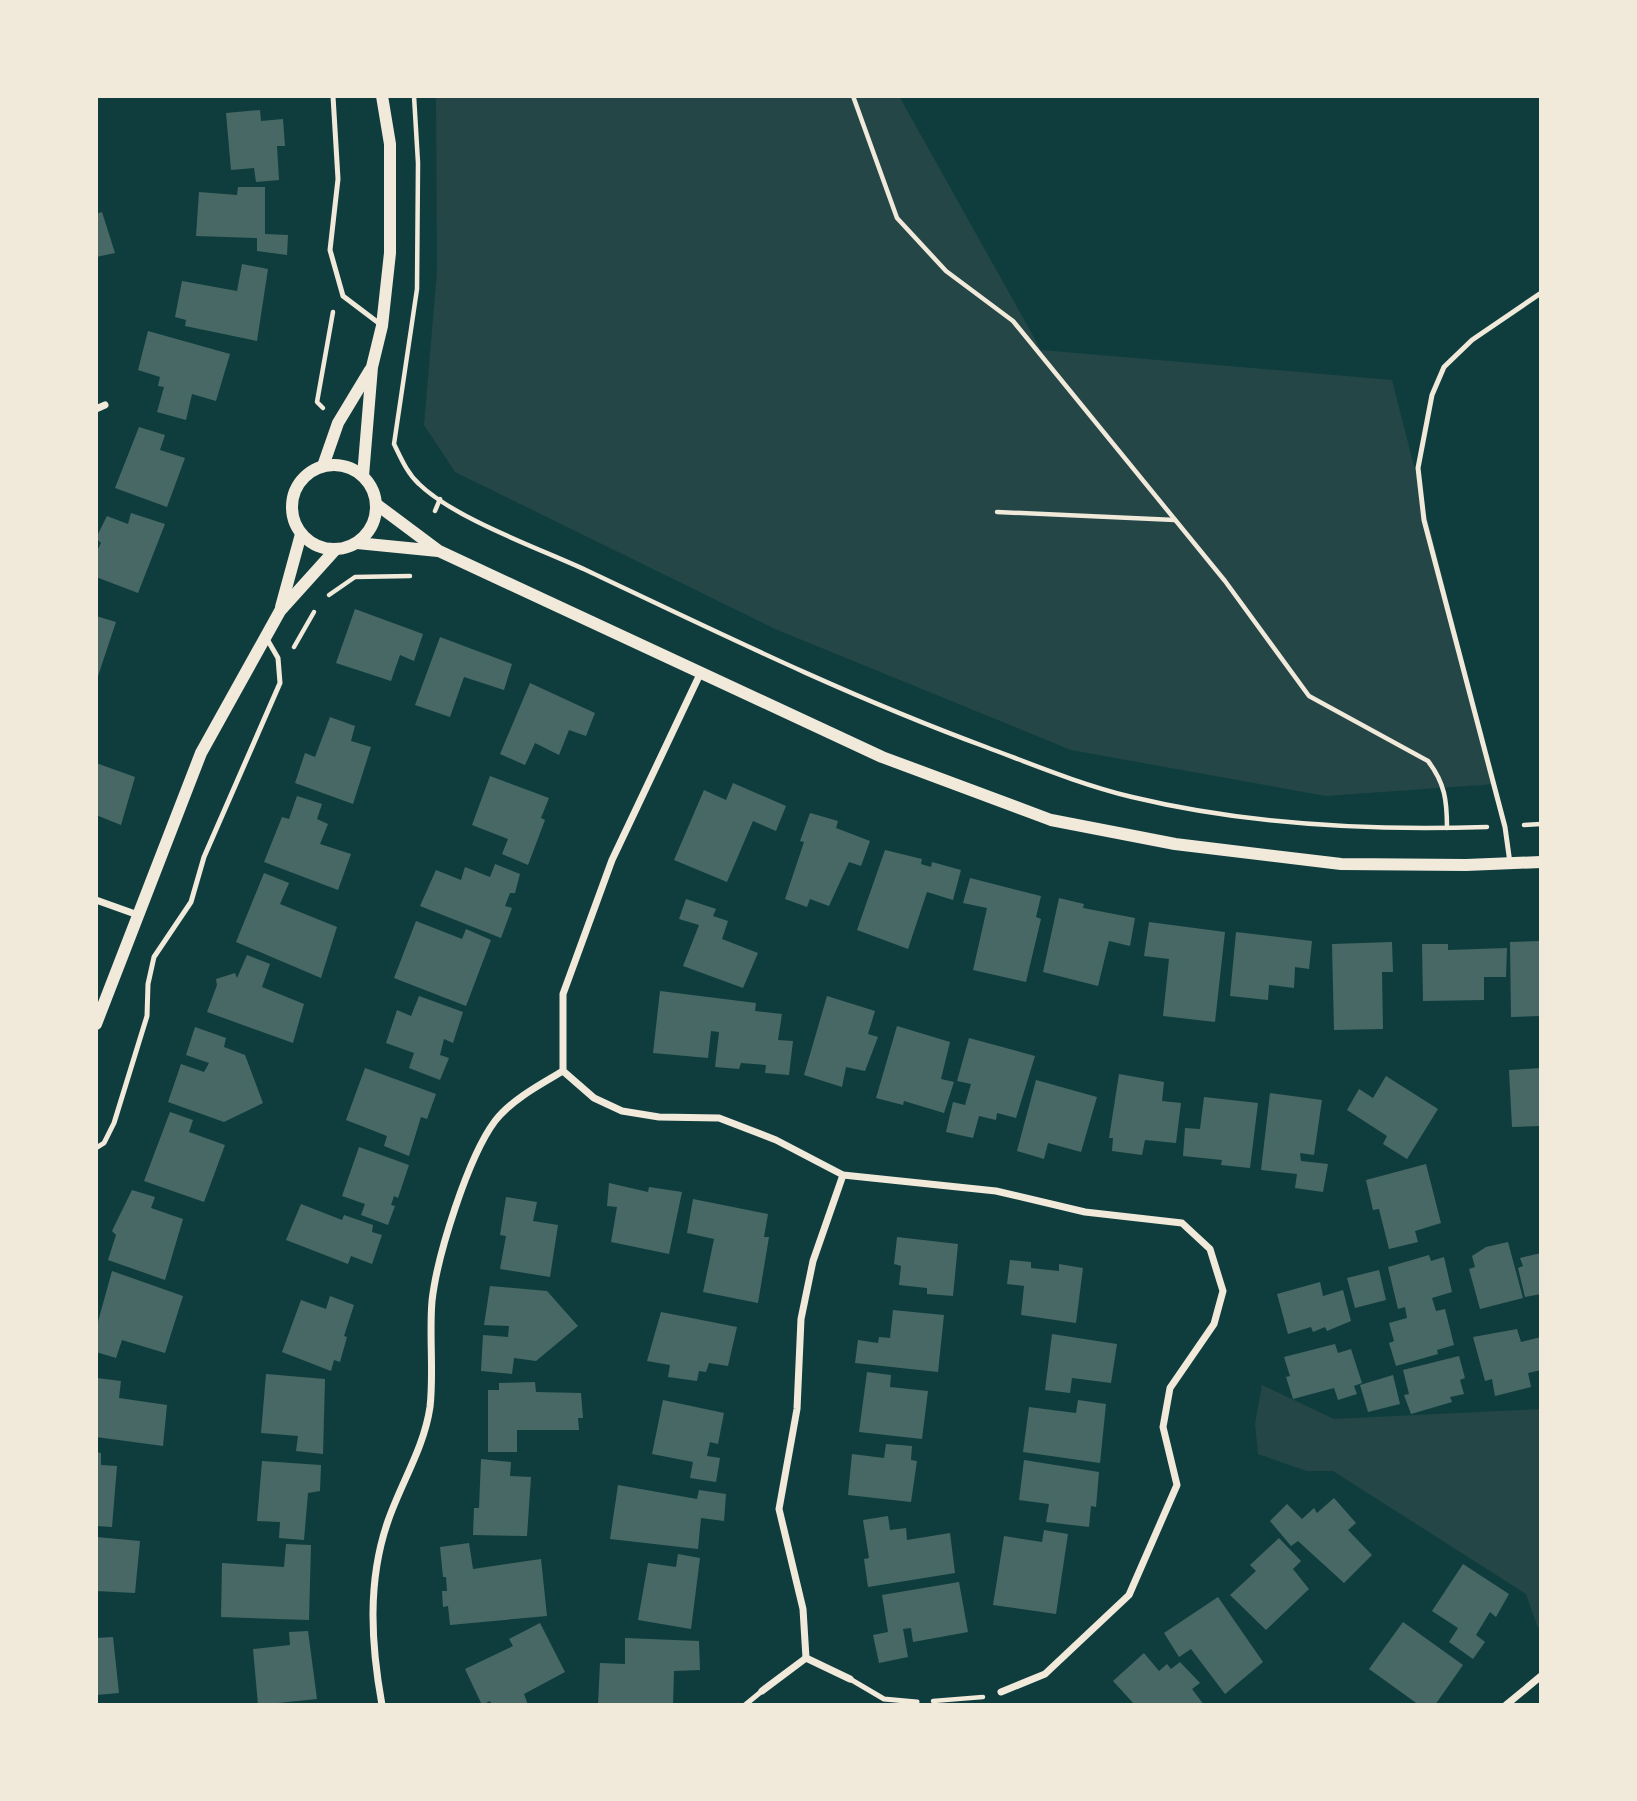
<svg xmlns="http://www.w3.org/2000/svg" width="1637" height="1801" viewBox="0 0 1637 1801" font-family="'Open Sans',sans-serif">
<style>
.green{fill:#244646}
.building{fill:#486865}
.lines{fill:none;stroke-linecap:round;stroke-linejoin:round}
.path{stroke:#f1e9da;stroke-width:4.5}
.service{stroke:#f1e9da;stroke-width:5}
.minor{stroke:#f1e9da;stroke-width:7}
.tertiary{stroke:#f1e9da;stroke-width:12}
</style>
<rect width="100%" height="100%" fill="#0f3d3e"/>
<g class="green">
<polygon points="436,96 899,96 1041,350 1392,380 1495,784 1326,796 1071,750 775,629 455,472 424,425 437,271"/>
<polygon points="1262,1385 1334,1419 1541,1409 1541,1627 1538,1628 1526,1594 1333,1471 1307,1471 1258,1454 1255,1424"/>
</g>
<g class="building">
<polygon points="260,110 261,121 283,119 285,146 277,146 279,180 256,182 254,168 231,170 226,113"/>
<polygon points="238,187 265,187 265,234 288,235 287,255 257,251 257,238 196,236 199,192 237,195"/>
<polygon points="102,212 115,253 96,257 96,214"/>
<polygon points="242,264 268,269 257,341 185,326 186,320 175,317 182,281 237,291"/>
<polygon points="148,331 230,354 216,401 192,394 186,420 157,412 164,387 158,386 160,377 138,370"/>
<polygon points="139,427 165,435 160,450 185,458 167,507 115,488"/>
<polygon points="131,513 165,524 138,593 96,577 96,553 101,543 96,538 107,516 128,524"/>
<polygon points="355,609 423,634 414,661 400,655 391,681 336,663"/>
<polygon points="96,616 116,622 97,679 96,679"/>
<polygon points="440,637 512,664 504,690 464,677 450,717 415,705"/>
<polygon points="530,683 595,713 586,736 569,730 559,755 535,743 525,765 500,754"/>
<polygon points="330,717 355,726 351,741 371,747 353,804 295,783 305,753 315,757"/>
<polygon points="96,763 135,777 121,825 96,815"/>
<polygon points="490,776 549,798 541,818 545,820 528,865 502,854 508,839 472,825"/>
<polygon points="733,783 786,806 776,831 753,821 727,882 674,860 704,790 726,800"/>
<polygon points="297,796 322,804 317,819 328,824 320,844 351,854 338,890 264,862 282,817 289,819"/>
<polygon points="810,813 838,821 836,828 870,841 861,866 849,862 829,906 810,899 807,907 785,899 804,842 800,841"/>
<polygon points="885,850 922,859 921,864 931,867 932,862 961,870 953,900 927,892 908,949 857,930"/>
<polygon points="495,864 520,874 515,893 510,893 505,906 512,908 501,938 420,906 436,870 461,880 465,867 490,877"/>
<polygon points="264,873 289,883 280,904 337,927 321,978 236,942"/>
<polygon points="970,878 1041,896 1036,917 1041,919 1026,982 973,970 987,908 963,903"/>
<polygon points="1059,898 1084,904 1083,908 1135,918 1130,946 1109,941 1098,986 1043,972"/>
<polygon points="686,899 716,909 713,916 728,921 722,939 758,953 743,988 683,966 699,925 679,919"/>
<polygon points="416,921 462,939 466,929 491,940 466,1006 394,978"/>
<polygon points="1149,922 1225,932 1215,1022 1163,1016 1169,959 1144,956"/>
<polygon points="1236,932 1312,941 1309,969 1295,967 1294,988 1269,985 1268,1000 1230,996"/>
<polygon points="1541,941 1541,1016 1511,1017 1510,942"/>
<polygon points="1392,942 1393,972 1382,972 1383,1029 1334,1030 1332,944"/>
<polygon points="1422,944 1448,944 1448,950 1507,948 1506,977 1484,977 1484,1000 1423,1001"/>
<polygon points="247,955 270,964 262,987 304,1004 293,1043 207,1012 217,985 216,979 235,973 237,978"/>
<polygon points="660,991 756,1003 755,1011 782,1014 778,1040 793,1041 789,1075 765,1073 766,1065 741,1063 739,1069 715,1067 719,1032 711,1031 708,1058 653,1053"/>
<polygon points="419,996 463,1012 453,1043 444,1039 440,1055 449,1058 440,1080 409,1068 414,1053 386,1043 397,1010 411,1016"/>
<polygon points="827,996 875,1011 868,1034 878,1037 865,1071 846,1067 842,1087 804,1075"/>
<polygon points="897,1026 950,1042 941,1079 954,1082 944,1113 904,1101 903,1105 876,1098"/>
<polygon points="195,1027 226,1038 224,1047 245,1055 263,1103 224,1122 168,1102 181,1064 204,1072 209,1063 186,1055"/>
<polygon points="969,1038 1035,1056 1016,1118 997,1113 996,1120 979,1116 973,1138 946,1132 953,1102 965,1105 971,1084 957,1081"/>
<polygon points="365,1068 436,1094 427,1119 421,1117 409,1156 384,1146 387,1136 346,1120"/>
<polygon points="1541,1068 1541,1126 1512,1127 1509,1070"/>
<polygon points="1119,1074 1164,1082 1162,1101 1181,1103 1176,1143 1145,1140 1142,1155 1112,1151 1113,1138 1109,1138"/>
<polygon points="1386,1076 1438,1109 1407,1159 1383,1144 1387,1136 1347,1110 1359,1089 1373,1098"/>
<polygon points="1036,1080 1097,1097 1081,1152 1048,1143 1044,1159 1017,1151"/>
<polygon points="1270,1093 1322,1100 1314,1155 1300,1153 1301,1161 1328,1164 1323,1192 1295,1188 1297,1174 1261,1170"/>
<polygon points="1204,1097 1258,1103 1250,1168 1221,1165 1222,1160 1183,1156 1185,1128 1200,1129"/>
<polygon points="170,1112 193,1120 189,1132 225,1145 204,1202 144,1181"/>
<polygon points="359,1147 409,1165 398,1198 394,1196 391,1205 395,1206 388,1225 361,1215 365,1204 342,1196"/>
<polygon points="1426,1164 1441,1223 1415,1231 1418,1242 1389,1249 1379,1209 1373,1210 1366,1180"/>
<polygon points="609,1183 648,1192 649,1187 682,1192 669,1254 611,1242 617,1207 607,1206"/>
<polygon points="132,1190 155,1197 151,1208 183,1219 165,1280 108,1260 116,1235 112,1231"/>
<polygon points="506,1197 537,1202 533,1221 558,1225 550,1277 500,1269 506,1236 500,1235"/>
<polygon points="693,1199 768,1214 764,1237 769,1237 758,1303 703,1292 714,1239 687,1233"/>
<polygon points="301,1204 342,1220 344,1215 373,1225 372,1232 382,1235 372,1264 351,1256 348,1264 286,1240"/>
<polygon points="897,1237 958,1244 953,1296 927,1294 927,1288 899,1285 901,1266 894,1264"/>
<polygon points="1508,1242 1523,1298 1480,1309 1469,1269 1475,1267 1472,1256 1486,1247"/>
<polygon points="1541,1253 1541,1294 1525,1297 1518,1268 1523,1266 1520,1258"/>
<polygon points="1429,1255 1431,1261 1444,1257 1452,1292 1432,1298 1436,1311 1445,1309 1454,1345 1437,1350 1438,1354 1396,1366 1389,1343 1394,1341 1389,1323 1407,1318 1405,1307 1398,1309 1388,1267"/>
<polygon points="1010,1260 1031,1262 1031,1268 1059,1271 1059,1264 1083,1268 1076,1323 1021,1315 1024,1286 1007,1284"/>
<polygon points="1379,1270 1386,1300 1355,1308 1347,1278"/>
<polygon points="112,1271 183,1296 165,1353 122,1340 116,1358 96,1352 96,1329"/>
<polygon points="1320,1282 1323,1296 1343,1290 1351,1321 1327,1331 1325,1327 1313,1332 1311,1327 1288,1334 1277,1294"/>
<polygon points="490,1286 547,1291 578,1326 536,1361 514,1358 512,1374 481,1371 483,1335 508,1337 509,1326 484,1325"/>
<polygon points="330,1296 354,1305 344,1336 347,1337 340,1362 334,1360 331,1371 282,1352 301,1300 326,1309"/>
<polygon points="893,1310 944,1315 938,1372 855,1363 858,1340 878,1343 879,1337 890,1338"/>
<polygon points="661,1312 737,1327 728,1366 709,1363 706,1372 699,1371 697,1381 668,1377 670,1365 647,1361"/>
<polygon points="1517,1329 1521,1342 1541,1337 1541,1370 1528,1373 1531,1387 1495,1396 1492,1379 1485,1381 1473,1337"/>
<polygon points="1052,1334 1117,1344 1111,1383 1072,1378 1070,1393 1045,1390"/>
<polygon points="1335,1344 1338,1353 1351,1349 1362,1383 1354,1386 1357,1394 1338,1400 1334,1388 1293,1399 1286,1377 1290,1376 1284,1357"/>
<polygon points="1459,1356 1465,1378 1460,1380 1464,1394 1450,1397 1452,1402 1411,1414 1404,1395 1409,1394 1403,1370"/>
<polygon points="867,1372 891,1375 890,1387 928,1391 922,1439 859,1432"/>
<polygon points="266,1374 325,1379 323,1454 296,1451 298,1436 261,1433"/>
<polygon points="1393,1375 1400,1404 1368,1412 1360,1385"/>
<polygon points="97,1378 121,1381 119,1398 167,1405 163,1446 96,1437"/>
<polygon points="535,1382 536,1392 581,1393 583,1418 578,1418 579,1430 517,1430 517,1452 488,1452 488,1390 499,1390 499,1383"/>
<polygon points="663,1400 724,1413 718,1444 710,1442 707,1456 720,1458 716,1482 690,1478 693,1462 652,1454"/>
<polygon points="1078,1400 1106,1404 1100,1463 1023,1452 1029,1407 1076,1413"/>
<polygon points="886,1444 912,1446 911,1460 917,1461 911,1502 848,1495 852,1454 884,1458"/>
<polygon points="96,1452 101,1453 101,1465 117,1466 112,1527 96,1526"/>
<polygon points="481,1459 511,1462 510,1476 531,1477 527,1536 473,1535 474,1508 479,1508"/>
<polygon points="1024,1460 1099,1472 1096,1507 1091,1506 1089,1527 1046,1522 1049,1504 1019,1500"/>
<polygon points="262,1461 321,1465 320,1491 308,1493 304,1540 279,1538 280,1522 257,1521"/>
<polygon points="618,1485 697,1499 699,1490 726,1494 724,1521 701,1518 698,1549 610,1539"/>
<polygon points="1334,1498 1356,1523 1348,1530 1372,1555 1344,1583 1298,1541 1291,1546 1270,1521 1287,1504 1302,1519 1314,1508 1317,1513"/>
<polygon points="888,1516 890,1530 906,1528 907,1540 950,1533 955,1573 868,1587 864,1559 869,1558 863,1520"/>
<polygon points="1044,1530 1068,1534 1056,1614 993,1605 1004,1536 1042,1542"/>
<polygon points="96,1537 140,1541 135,1593 96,1591"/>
<polygon points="1279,1538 1301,1561 1293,1569 1309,1589 1266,1630 1230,1595 1256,1571 1250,1565"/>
<polygon points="469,1543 473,1569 541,1559 547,1616 450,1625 448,1606 443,1607 442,1591 447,1591 446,1577 443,1577 440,1547"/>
<polygon points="286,1544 311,1545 309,1620 221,1617 222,1563 284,1567"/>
<polygon points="678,1554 700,1558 691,1629 638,1620 648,1563 676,1567"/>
<polygon points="1463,1564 1509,1594 1496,1617 1490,1612 1476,1635 1485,1642 1473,1659 1449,1642 1458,1628 1432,1611"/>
<polygon points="959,1582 968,1632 913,1642 911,1628 903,1629 908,1657 879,1663 873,1635 888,1632 882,1595"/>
<polygon points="1218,1597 1263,1662 1225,1694 1191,1649 1179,1657 1164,1633"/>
<polygon points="1403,1622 1463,1665 1435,1705 1419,1705 1369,1669"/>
<polygon points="540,1623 565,1672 524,1694 528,1705 492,1705 490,1701 482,1705 465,1669 513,1646 509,1639"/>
<polygon points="308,1631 317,1699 258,1705 253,1649 290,1645 289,1632"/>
<polygon points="113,1637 119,1693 96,1695 96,1638"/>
<polygon points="625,1638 699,1641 700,1670 674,1671 673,1705 598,1705 600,1663 625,1664"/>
<polygon points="1144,1653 1159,1671 1167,1664 1171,1669 1180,1662 1200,1683 1192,1689 1204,1705 1135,1705 1113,1681"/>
</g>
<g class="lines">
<g class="path">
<path d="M 414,96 L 418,163 L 417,289 L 394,444 C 401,458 407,473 419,484 C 455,519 541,549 588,571 C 721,634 848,696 986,747 C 1034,765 1082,785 1132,797 C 1248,825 1369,831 1487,827"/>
<path d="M 853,96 L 897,218 L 946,271 L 1013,321 L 1225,581 L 1309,696 L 1428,761 C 1445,783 1447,801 1447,828"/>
<polyline points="323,408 317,402 333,312"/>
<polyline points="435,511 440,499"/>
<polyline points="997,512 1175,520"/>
<polyline points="329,595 355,577 410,576"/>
<polyline points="294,647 314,612"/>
<polyline points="1524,825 1541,824"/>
<polyline points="933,1701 983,1697"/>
</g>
<g class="service">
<polyline points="333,96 338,179 330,250 343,296 380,324"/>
<polyline points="1510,863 1505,827 1424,520 1418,468 1432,395 1444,367 1472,340 1541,293"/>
<polyline points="96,1148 104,1143 114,1123 147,1016 148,984 154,957 191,902 204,857 280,683 278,658 267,639"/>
<polyline points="850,1679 884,1699 917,1702"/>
<polyline points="745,1705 762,1691"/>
</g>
<g class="minor">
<polyline points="96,409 105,405"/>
<polyline points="701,672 612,860 563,994 563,1071 594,1098 622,1111 659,1117 719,1118 776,1140 843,1175 996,1191 1085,1212 1182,1223 1210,1249 1223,1291 1214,1324 1170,1388 1163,1427 1177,1485 1129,1595 1045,1674 1001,1692"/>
<polyline points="96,900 138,915"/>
<polyline points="806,1658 803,1609 779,1509 797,1409 801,1319 813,1261 843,1175"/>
<polyline points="762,1691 806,1658 850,1679"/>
<path d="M 382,1705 C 371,1644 367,1581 388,1521 C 401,1483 424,1448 430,1407 C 434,1372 429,1336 432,1301 C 437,1256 468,1157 495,1121 C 511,1100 541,1084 563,1071"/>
<polyline points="1506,1705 1541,1676"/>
</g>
<g class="tertiary">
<circle cx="334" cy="507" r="42"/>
<polyline points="323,466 338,423 370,370"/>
<polyline points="363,476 372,367 382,326 390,253 390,144 382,96"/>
<polyline points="376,504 439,551 882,757 1051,820 1175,844 1341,864 1466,865 1541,862"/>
<polyline points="357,543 438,551"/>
<polyline points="281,607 301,534"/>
<polyline points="96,1024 201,753 280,611 335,550"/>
</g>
</g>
<rect width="1637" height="1801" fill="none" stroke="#f1e9da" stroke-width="196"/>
</svg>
